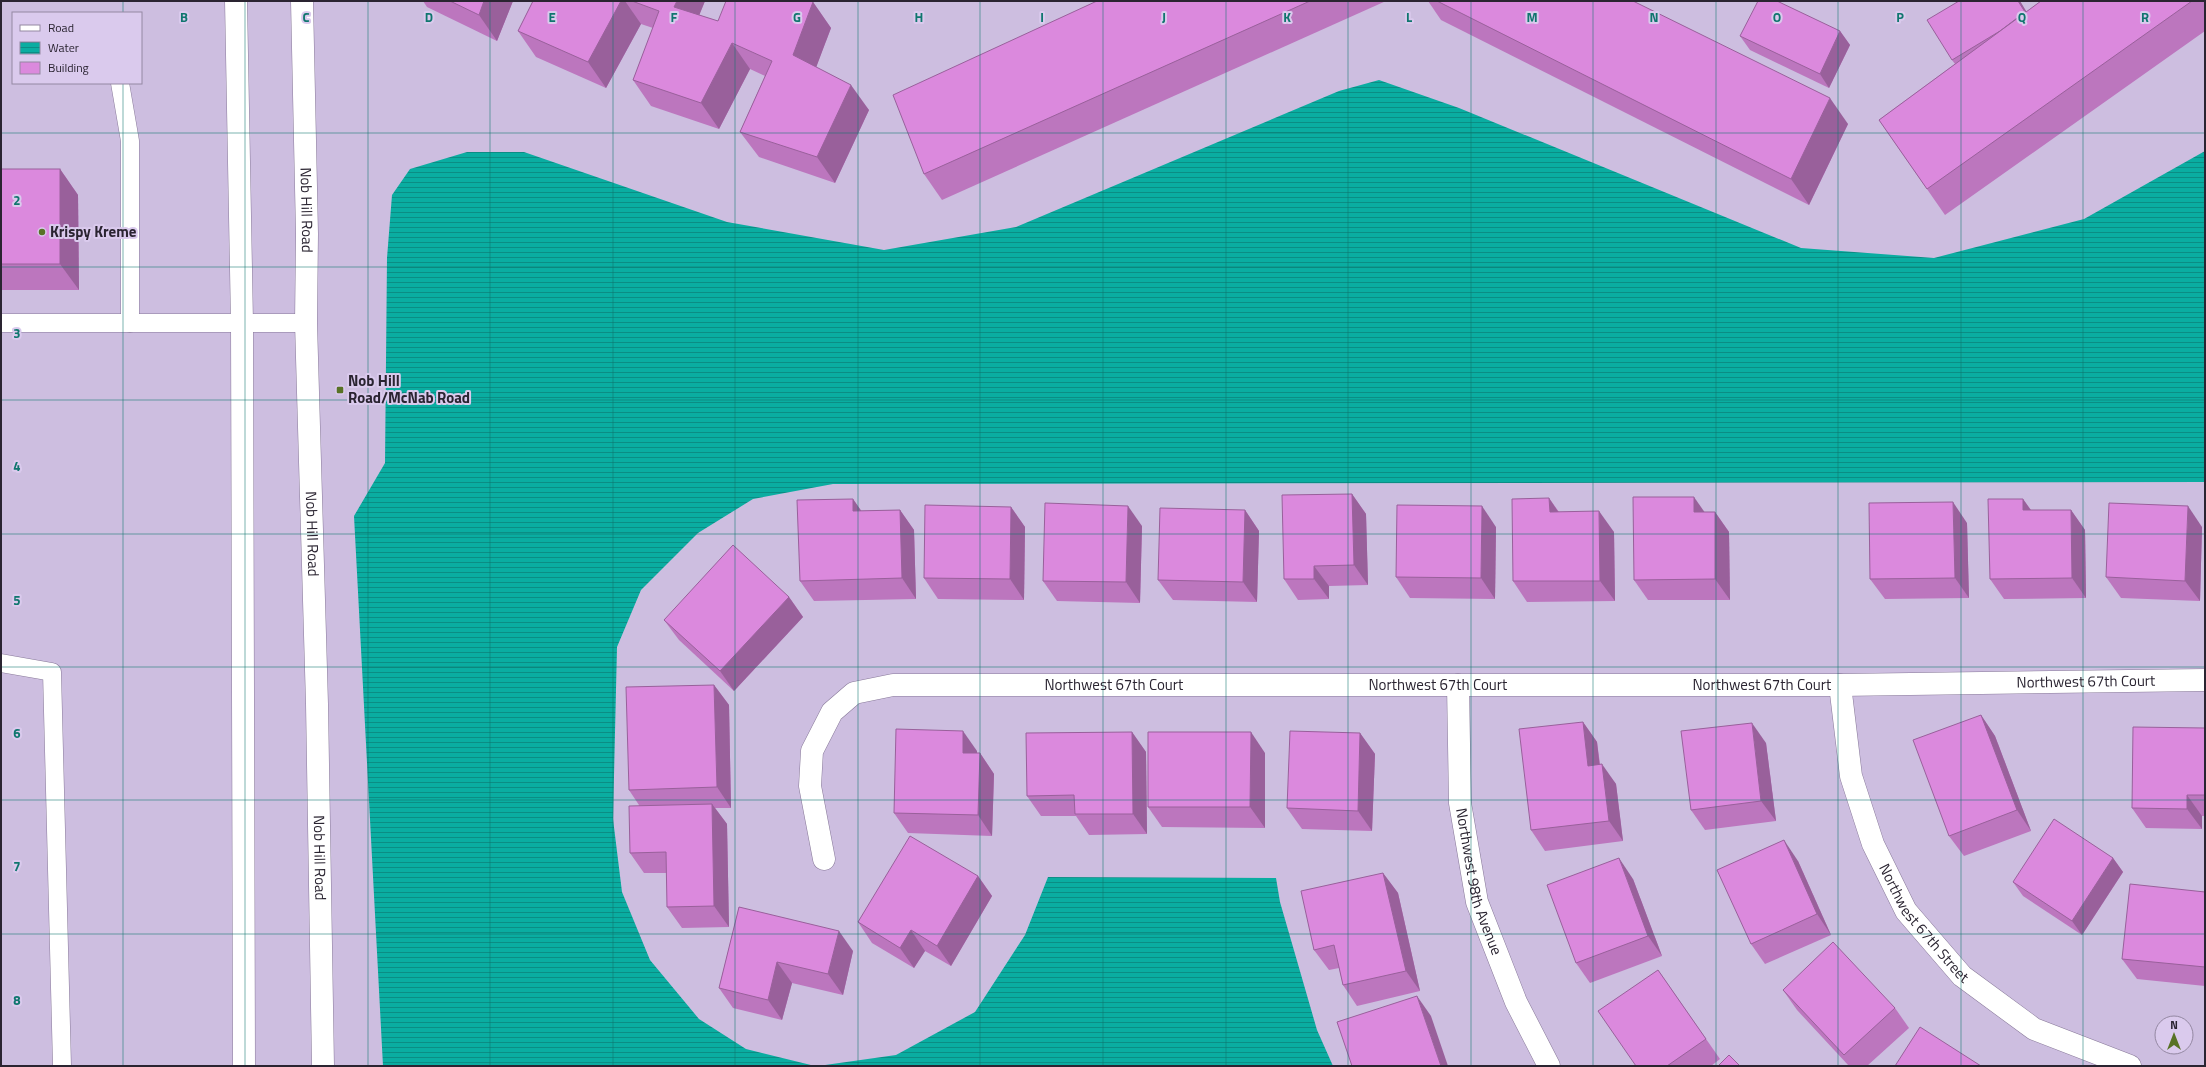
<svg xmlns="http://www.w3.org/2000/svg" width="2206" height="1067" viewBox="0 0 2206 1067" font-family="'Titillium Web',sans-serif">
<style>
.water{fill:url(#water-rules)}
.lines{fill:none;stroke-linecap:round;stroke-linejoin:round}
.service-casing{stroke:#887999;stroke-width:19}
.minor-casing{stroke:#887999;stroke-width:23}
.secondary-casing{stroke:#887999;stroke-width:23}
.service{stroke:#fff;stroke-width:18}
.minor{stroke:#fff;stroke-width:22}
.secondary{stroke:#fff;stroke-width:22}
.wall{fill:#bc76be}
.shaded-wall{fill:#99609b}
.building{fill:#db89dd;stroke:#99609b}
.grid{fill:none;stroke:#0f766e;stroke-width:1;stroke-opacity:0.55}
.poi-dot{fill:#587225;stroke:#dacaed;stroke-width:1.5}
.labels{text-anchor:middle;stroke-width:4;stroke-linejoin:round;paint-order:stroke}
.street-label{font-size:15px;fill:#2a2431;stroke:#dacaed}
.poi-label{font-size:15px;font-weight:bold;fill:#2a2431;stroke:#dacaed;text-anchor:start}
.grid-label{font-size:13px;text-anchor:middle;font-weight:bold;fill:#0f766e;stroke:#dacaed;stroke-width:4;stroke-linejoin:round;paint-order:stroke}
</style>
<defs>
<pattern id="water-rules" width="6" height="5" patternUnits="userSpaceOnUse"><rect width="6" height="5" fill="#0aada1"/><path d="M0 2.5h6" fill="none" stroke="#0b8d84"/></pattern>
</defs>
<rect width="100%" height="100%" fill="#cdbee0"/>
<g class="water">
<polygon points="1379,80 1459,108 1801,248 1934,258 2084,219 2205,151 2205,482 833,484 753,499 698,533 641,590 617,647 613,819 622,892 650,960 699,1019 746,1049 815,1066 383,1066 354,516 385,463 387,258 392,195 410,169 467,152 524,152 727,222 884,250 1016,227 1339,91"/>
<polygon points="1048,877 1276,878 1280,902 1317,1030 1333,1066 818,1066 896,1055 975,1012 1025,935"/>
</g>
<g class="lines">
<g class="service-casing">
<g id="service">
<polyline points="120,83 130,141 130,323"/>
<polyline points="1,323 306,323"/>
<polyline points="1,663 52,672 62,1066"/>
</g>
</g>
<g class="minor-casing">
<g id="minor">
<path id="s1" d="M 1458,685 L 1460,803 L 1477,902 L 1516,1002 L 1549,1066"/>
<path id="s2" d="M 1840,685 L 1851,776 L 1873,844 L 1906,911 L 1962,976 L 2034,1029 L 2130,1066"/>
<path id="s3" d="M 824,859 L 810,786 L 812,751 L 832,712 L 854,693 L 893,685 L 1840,685 L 2205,680"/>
</g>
</g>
<g class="secondary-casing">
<g id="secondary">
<polyline points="236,1 242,323 244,1066"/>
<path id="s4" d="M 302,1 L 307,234 L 306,323 L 317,704 L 323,1066"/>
</g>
</g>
<use href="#service" class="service"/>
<use href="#minor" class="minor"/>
<use href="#secondary" class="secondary"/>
</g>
<g class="wall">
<polygon points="423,1 513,1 497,41 427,7"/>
<polygon points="533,1 705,1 699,15 718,21 813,2 831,28 816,67 869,110 835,183 759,157 740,132 765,76 750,69 719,129 651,106 633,80 653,28 641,24 606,88 536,57 518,31"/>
<polygon points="1097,1 1386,1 942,200 924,174"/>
<polygon points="1428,1 1633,1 1848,124 1809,205 1441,20"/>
<polygon points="1959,1 2020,1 2026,12 2041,1 2205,1 2205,31 1945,215 1879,120 1955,64 1952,60"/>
<polygon points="1840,31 1850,45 1829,88 1750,50 1740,36"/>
<polygon points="1,169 60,169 78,195 79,290 1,290"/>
<polygon points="1352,494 1366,514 1368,585 1329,586 1329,599 1298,600 1284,579"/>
<polygon points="1549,498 1559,512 1614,532 1615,601 1527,602 1513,581"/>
<polygon points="853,499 861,511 900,510 914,530 916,599 814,601 800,581"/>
<polygon points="2023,499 2031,510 2071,510 2085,530 2086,598 2004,599 1990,579"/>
<polygon points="1011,507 1025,527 1024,600 938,599 924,578"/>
<polygon points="1245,510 1259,531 1257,602 1173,600 1158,580"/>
<polygon points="1704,512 1715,512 1729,532 1730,600 1648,600 1634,580"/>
<polygon points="1967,523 1969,598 1885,599 1870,579"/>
<polygon points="1142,526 1140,603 1057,601 1043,581"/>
<polygon points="1496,527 1495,599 1410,598 1396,577"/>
<polygon points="2202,527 2200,601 2121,598 2106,577"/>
<polygon points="789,597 803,617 734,691 679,640 664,620"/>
<polygon points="714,685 729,705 731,808 715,808 727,824 729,927 682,928 667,907 667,873 644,873 630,853 639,805 629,790"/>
<polygon points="1981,715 1995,736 2031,831 1964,856 1949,836"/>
<polygon points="1583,722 1597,742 1600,764 1616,784 1623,841 1545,851 1531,830"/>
<polygon points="2205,728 2205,816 2202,816 2202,829 2146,828 2132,808"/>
<polygon points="1132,732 1146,752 1147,834 1089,835 1076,816 1041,816 1027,796"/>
<polygon points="1360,733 1375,754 1372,831 1302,829 1287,808"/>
<polygon points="1766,743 1776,821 1705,830 1691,810"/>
<polygon points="977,751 977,753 980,753 994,774 992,836 908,833 894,813"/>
<polygon points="1265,753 1265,828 1162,827 1148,807"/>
<polygon points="2113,858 2123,872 2082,935 2023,896 2013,882"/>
<polygon points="1798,861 1831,935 1765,964 1751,944"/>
<polygon points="1383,873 1398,893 1420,991 1357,1006 1343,985 1339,968 1329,970 1314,950"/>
<polygon points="978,876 992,896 951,966 925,951 914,968 872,943 858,922"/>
<polygon points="1633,879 1662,956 1590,983 1576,963"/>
<polygon points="2205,892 2205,986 2137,979 2122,959"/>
<polygon points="739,907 853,951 843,995 792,983 782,1020 733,1008 719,988"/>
<polygon points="1658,970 1720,1059 1711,1066 1636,1066"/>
<polygon points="1783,990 1895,1008 1909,1028 1867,1066 1849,1066 1797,1010"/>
</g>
<g class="shaded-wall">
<polygon points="484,1 513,1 497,41 479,15"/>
<polygon points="621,1 625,1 641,24 606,88 588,62"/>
<polygon points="677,1 705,1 692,33 674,7"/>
<polygon points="2018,1 2020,1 2037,29 2027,15"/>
<polygon points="813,2 831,28 811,81 793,55"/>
<polygon points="1840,31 1850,45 1829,88 1820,74"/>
<polygon points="732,43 750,69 719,129 701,103"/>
<polygon points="851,85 869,110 835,183 817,157"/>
<polygon points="1830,98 1848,124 1809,205 1791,179"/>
<polygon points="60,169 78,195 79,290 60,264"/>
<polygon points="1352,494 1366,514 1368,585 1354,565"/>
<polygon points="1694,497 1708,517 1694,512"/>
<polygon points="1549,498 1563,519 1550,512"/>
<polygon points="853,499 867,519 853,511"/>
<polygon points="2023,499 2037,519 2023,510"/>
<polygon points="1953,502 1967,523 1969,598 1955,578"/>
<polygon points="1128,506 1142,526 1140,603 1126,582"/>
<polygon points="1482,506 1496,527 1495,599 1481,578"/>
<polygon points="2188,506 2202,527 2200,601 2185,581"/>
<polygon points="1011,507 1025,527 1024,600 1010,579"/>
<polygon points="900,510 914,530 916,599 902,578"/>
<polygon points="1245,510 1259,531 1257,602 1243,582"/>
<polygon points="2071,510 2085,530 2086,598 2072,578"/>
<polygon points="1599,511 1614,532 1615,601 1600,581"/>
<polygon points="1715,512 1729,532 1730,600 1715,579"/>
<polygon points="1314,566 1329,586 1329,599 1314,579"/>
<polygon points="789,597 803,617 734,691 720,671"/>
<polygon points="714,685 729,705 731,808 717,787"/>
<polygon points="1981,715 1995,736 2031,831 2017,810"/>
<polygon points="1583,722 1597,742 1602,786 1588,766"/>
<polygon points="1752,723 1766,743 1776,821 1761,801"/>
<polygon points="963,731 977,751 977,773 963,753"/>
<polygon points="1132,732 1146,752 1147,834 1133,814"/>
<polygon points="1251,732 1265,753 1265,828 1250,807"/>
<polygon points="1360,733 1375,754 1372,831 1358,811"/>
<polygon points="980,753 994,774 992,836 978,815"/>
<polygon points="1602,764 1616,784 1623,841 1609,821"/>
<polygon points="2187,795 2202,816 2202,829 2187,809"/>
<polygon points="712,804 727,824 729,927 714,906"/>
<polygon points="1784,840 1798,861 1831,935 1817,914"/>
<polygon points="1619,858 1633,879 1662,956 1648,936"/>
<polygon points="2113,858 2123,872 2082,935 2072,921"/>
<polygon points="1383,873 1398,893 1420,991 1406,971"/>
<polygon points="978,876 992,896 951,966 937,946"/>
<polygon points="911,930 925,951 914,968 900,948"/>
<polygon points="839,931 853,951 843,995 828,974"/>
<polygon points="777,962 792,983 782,1020 768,1000"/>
<polygon points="1417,996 1431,1016 1448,1066 1441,1066"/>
</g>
<g class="building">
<polygon points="450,1 484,1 479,15"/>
<polygon points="533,1 621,1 588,62 518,31"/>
<polygon points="632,1 677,1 674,7 718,21 726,1 812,1 813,2 793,55 851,85 817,157 740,132 772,61 732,43 701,103 633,80 659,11"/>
<polygon points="1097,1 1310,1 924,174 893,95"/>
<polygon points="1437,1 1633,1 1830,98 1791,179"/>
<polygon points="1758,1 1777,1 1840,31 1820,74 1740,36"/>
<polygon points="1959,1 2018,1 2025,12 2000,31 1952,60 1927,20"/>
<polygon points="2041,1 2192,1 1927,189 1879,120"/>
<rect x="1" y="169" width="59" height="95"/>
<polygon points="1352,494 1354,565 1314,566 1314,579 1284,579 1282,495"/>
<polygon points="1633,497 1694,497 1694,512 1715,512 1715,579 1634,580"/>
<polygon points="1549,498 1550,512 1599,511 1600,581 1513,581 1512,499"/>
<polygon points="853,499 853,511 900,510 902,578 800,581 797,500"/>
<polygon points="1988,499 2023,499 2023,510 2071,510 2072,578 1990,579"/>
<polygon points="1953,502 1955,578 1870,579 1869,503"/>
<polygon points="1045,503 1128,506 1126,582 1043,581"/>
<polygon points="2109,503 2188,506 2185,581 2106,577"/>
<polygon points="925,505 1011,507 1010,579 924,578"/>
<polygon points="1397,505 1482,506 1481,578 1396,577"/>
<polygon points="1160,508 1245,510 1243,582 1158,580"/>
<polygon points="733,545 789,597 720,671 664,620"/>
<polygon points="714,685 717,787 629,790 626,687"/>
<polygon points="1981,715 2017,810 1949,836 1913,740"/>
<polygon points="1583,722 1588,766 1602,764 1609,821 1531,830 1519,729"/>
<polygon points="1752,723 1761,801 1691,810 1681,731"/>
<polygon points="2133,727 2205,728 2205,795 2187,795 2187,809 2132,808"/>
<polygon points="896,729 963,731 963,753 980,753 978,815 894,813"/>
<polygon points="1290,731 1360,733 1358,811 1287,808"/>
<polygon points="1132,732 1133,814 1075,814 1074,795 1027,796 1026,733"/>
<polygon points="1148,732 1251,732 1250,807 1148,807"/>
<polygon points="712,804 714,906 667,907 666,852 630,853 629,806"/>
<polygon points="2054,819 2113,858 2072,921 2013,882"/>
<polygon points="910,836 978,876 937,946 911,930 900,948 858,922"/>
<polygon points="1784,840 1817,914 1751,944 1717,870"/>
<polygon points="1619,858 1648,936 1576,963 1547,885"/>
<polygon points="1383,873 1406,971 1343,985 1334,945 1314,950 1301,891"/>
<polygon points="2130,884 2205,892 2205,967 2122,959"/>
<polygon points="739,907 839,931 828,974 777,962 768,1000 719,988"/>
<polygon points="1833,942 1895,1008 1844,1055 1783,990"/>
<polygon points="1658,970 1706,1039 1667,1066 1636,1066 1598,1011"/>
<polygon points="1417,996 1441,1066 1352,1066 1337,1022"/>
<polygon points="1920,1027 1981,1066 1895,1066"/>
<polygon points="1729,1055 1740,1066 1718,1066"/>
</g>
<path class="grid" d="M 123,1 L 123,13M 245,1 L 245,1066M 368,1 L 368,1066M 490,1 L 490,1066M 613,1 L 613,1066M 735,1 L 735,1066M 858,1 L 858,1066M 980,1 L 980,1066M 1103,1 L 1103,1066M 1226,1 L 1226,1066M 1348,1 L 1348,1066M 1471,1 L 1471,1066M 1593,1 L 1593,1066M 1716,1 L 1716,1066M 1838,1 L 1838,1066M 1961,1 L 1961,1066M 2083,1 L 2083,1066M 123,83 L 123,1066M 1,133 L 2205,133M 1,267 L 2205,267M 1,400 L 2205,400M 1,534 L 2205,534M 1,667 L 2205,667M 1,800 L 2205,800M 1,934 L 2205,934"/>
<g class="poi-dot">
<circle cx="42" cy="232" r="4"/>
<rect x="336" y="386" width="8" height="8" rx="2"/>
</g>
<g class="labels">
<g class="street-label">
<text dy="5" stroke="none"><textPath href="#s4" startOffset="209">Nob Hill Road</textPath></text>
<text dy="5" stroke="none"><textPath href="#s4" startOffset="533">Nob Hill Road</textPath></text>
<text dy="5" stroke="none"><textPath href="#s3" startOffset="1415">Northwest 67th Court</textPath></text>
<text dy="5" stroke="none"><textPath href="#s3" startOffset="443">Northwest 67th Court</textPath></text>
<text dy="5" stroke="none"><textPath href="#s3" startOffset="767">Northwest 67th Court</textPath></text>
<text dy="5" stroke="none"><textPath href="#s3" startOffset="1091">Northwest 67th Court</textPath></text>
<text dy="5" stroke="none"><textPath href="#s4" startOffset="857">Nob Hill Road</textPath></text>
<text dy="5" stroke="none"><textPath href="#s1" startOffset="199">Northwest 98th Avenue</textPath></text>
<text dy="5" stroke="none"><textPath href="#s2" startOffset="258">Northwest 67th Street</textPath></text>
</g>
<g class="poi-label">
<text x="50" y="237">Krispy Kreme</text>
<text x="348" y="386">Nob Hill<tspan x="348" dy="17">Road/McNab Road</tspan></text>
</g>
</g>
<g class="grid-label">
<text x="184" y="22">B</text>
<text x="306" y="22">C</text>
<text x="429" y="22">D</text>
<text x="552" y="22">E</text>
<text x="674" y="22">F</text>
<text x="797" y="22">G</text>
<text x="919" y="22">H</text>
<text x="1042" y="22">I</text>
<text x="1164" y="22">J</text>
<text x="1287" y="22">K</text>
<text x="1409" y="22">L</text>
<text x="1532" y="22">M</text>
<text x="1654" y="22">N</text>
<text x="1777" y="22">O</text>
<text x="1900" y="22">P</text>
<text x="2022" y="22">Q</text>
<text x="2145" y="22">R</text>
<text x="17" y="205">2</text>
<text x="17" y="338">3</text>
<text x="17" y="471">4</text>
<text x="17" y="605">5</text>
<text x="17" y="738">6</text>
<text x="17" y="871">7</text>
<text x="17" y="1005">8</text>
</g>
<rect width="2206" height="1067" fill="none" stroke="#2a2431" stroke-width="4"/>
<rect x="12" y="12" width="130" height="72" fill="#dacaed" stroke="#9488a2"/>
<rect x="20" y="25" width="20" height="6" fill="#ffffff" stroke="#9488a2"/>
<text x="48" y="32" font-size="12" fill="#2a2431">Road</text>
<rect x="20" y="42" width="20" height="12" fill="url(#water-rules)" stroke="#9488a2"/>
<text x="48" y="52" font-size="12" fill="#2a2431">Water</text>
<rect x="20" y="62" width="20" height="12" fill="#db89dd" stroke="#9488a2"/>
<text x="48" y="72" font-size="12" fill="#2a2431">Building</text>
<g transform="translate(2174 1035)"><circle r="19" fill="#dacaed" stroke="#9488a2"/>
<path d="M0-3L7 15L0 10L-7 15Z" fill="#587225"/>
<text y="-6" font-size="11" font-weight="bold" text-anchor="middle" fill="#2a2431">N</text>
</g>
</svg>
